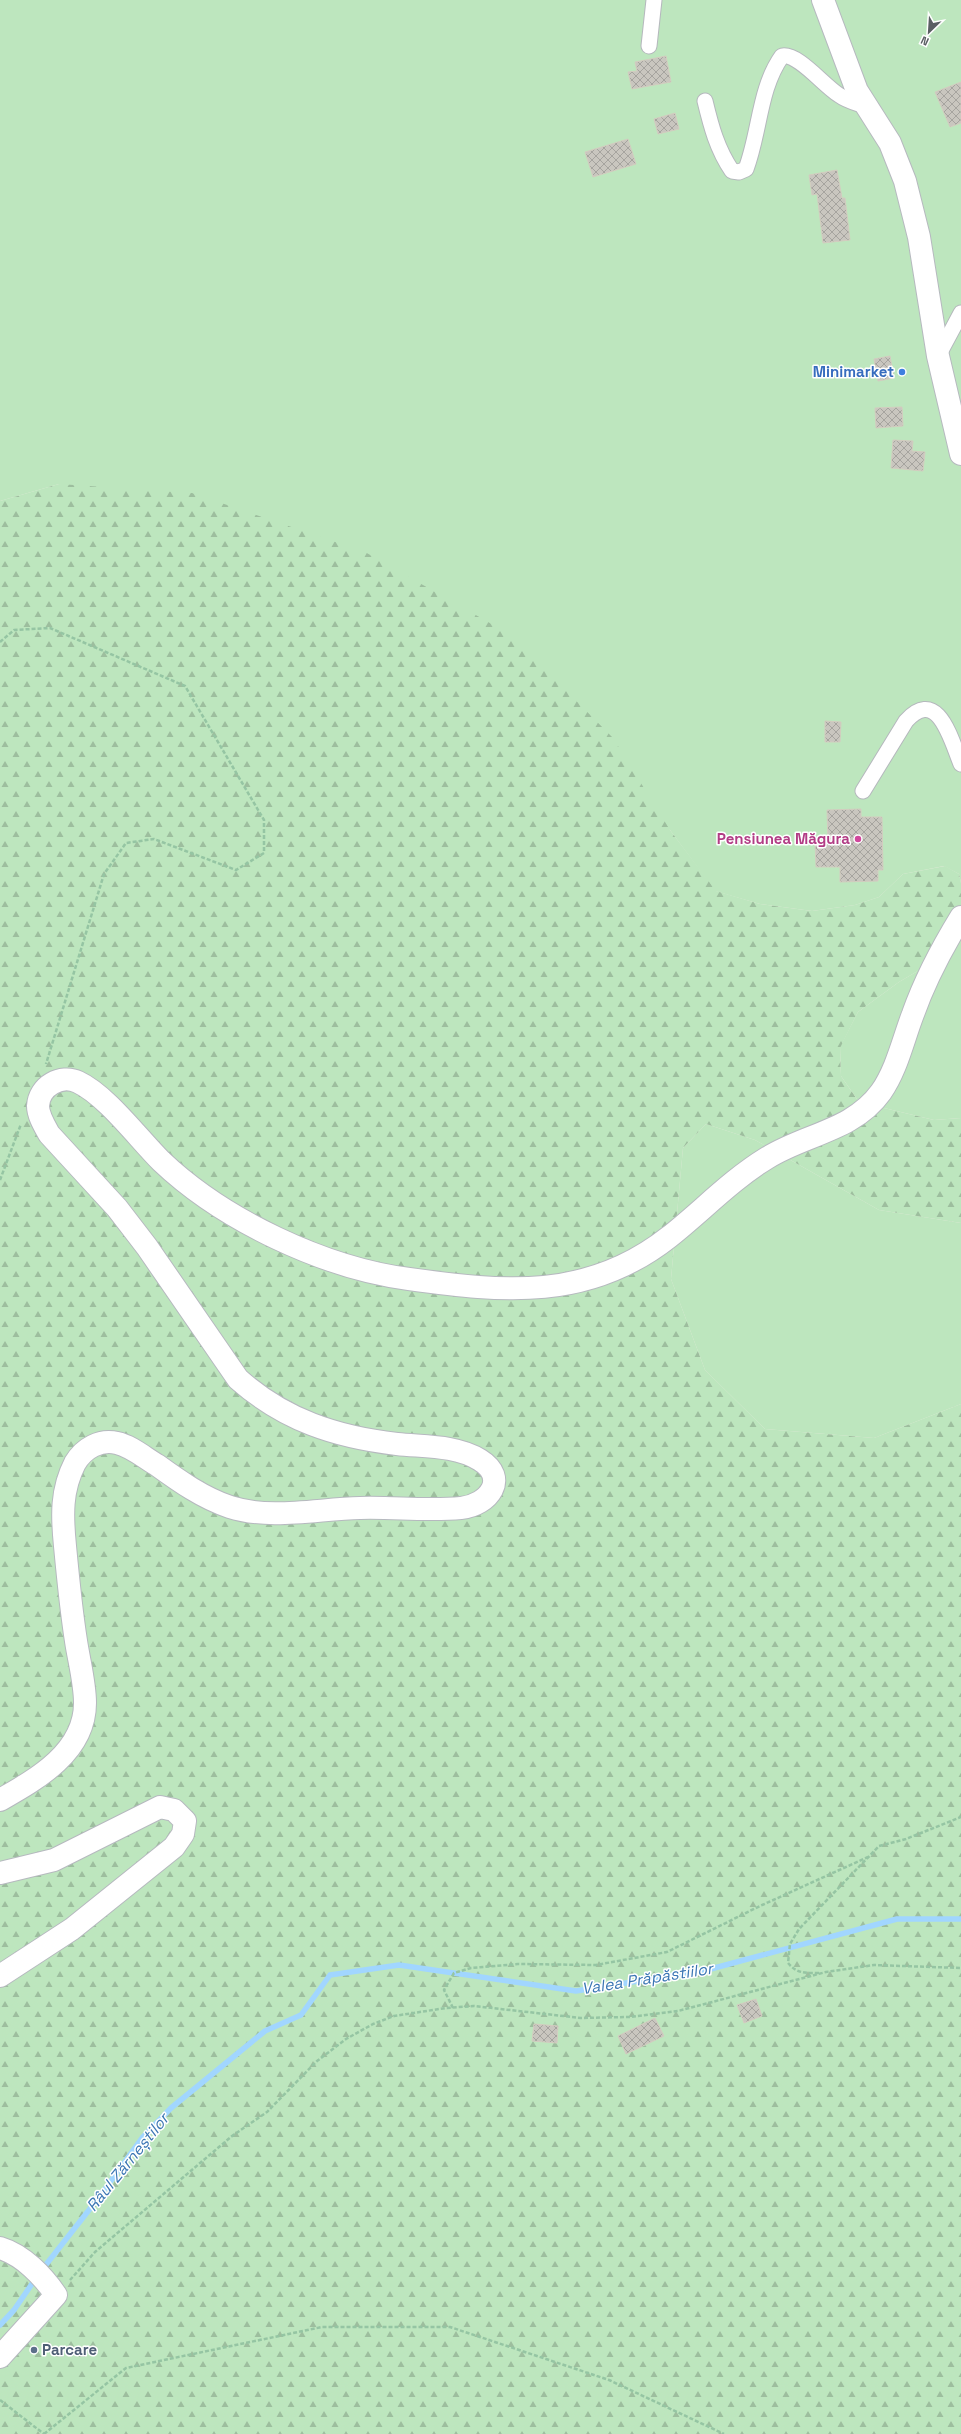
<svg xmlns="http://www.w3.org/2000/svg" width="961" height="2434" viewBox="0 0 961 2434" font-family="'Space Grotesk',sans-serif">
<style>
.green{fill:#bde6be}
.forest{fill:url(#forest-firs)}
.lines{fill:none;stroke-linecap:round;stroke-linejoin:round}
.stream{stroke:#a1d6ff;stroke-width:5.5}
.building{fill:url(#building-cross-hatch);stroke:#d3cdc0}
.minor-casing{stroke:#b5b8bd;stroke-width:17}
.secondary-casing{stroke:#b6b9bf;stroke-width:24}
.path{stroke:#95c5a3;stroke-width:2.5;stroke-dasharray:4 2;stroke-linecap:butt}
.minor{stroke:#fff;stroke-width:15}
.secondary{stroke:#fff;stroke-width:22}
.shop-dot{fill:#3f7fe0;stroke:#fff;stroke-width:1.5}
.hotel-dot{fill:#d1479c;stroke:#fff;stroke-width:1.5}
.service-dot{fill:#5c6f8a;stroke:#fff;stroke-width:1.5}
.labels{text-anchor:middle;stroke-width:3;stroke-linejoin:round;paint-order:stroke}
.shop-label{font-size:15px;font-weight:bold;fill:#366cbe;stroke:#fff;text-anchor:end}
.hotel-label{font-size:15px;font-weight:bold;fill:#b23c85;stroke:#fff;text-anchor:end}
.service-label{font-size:15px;font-weight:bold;fill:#4e5e75;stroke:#fff;text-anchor:start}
.water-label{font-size:16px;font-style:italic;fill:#3b76b4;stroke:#fff}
</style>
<defs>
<pattern id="forest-firs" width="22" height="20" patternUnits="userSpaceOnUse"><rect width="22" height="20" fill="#bde6be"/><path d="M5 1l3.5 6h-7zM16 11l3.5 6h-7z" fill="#9dbe9e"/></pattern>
<pattern id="building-cross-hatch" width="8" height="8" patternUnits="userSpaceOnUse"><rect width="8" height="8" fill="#c9c6bf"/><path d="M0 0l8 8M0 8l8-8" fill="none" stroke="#a6a49f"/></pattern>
</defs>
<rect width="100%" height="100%" fill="#eeebe2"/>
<g class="green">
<polygon points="0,0 961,0 961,883 959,874 944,866 903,874 879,897 855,905 812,911 760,904 715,891 670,830 59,484 0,501"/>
<polygon points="961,930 961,1118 934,1120 859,1102 841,1076 840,1047 858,1012 899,982 933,962"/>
<polygon points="706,1124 755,1140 879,1210 961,1223 961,1404 874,1438 765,1429 705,1370 671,1279 683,1148"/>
</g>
<polygon class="forest" points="59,484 192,493 365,552 511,635 613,738 670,830 716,891 760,904 812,911 855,905 879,897 903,874 945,866 959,874 961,883 961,930 933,962 899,982 858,1012 840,1048 841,1076 859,1102 934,1120 961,1118 961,1223 879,1210 755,1140 706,1124 683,1148 671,1279 705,1370 765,1429 874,1438 961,1404 961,2434 0,2434 0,501"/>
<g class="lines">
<g class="stream">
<polyline points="41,2271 100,2196 142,2138 171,2108 265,2031 301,2015 330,1975 399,1965 576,1991 707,1970 897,1919 961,1919"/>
<polyline points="0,2325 14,2310 36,2278"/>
</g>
</g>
<g class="building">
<polygon points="666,56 671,82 632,89 628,72 637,71 635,62"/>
<polygon points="961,82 961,123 950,127 935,92"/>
<polygon points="675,113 679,129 658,134 654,119"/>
<polygon points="628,139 636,164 593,177 585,152"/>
<polygon points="837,170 842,198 845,198 850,240 823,243 817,194 812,195 809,175"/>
<polygon points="890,356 894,378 878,381 874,359"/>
<polygon points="902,407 903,426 876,428 875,408"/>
<polygon points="893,440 913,441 912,451 925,452 923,471 891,468"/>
<polygon points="825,721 841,722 840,742 825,742"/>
<polygon points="861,809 861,817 882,817 883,870 878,870 878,881 840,882 840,867 816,867 815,843 828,843 827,810"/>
<polygon points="756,1999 762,2016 744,2023 737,2005"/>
<polygon points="655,2018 664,2036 626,2054 618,2036"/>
<polygon points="534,2024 558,2026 557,2043 532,2041"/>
</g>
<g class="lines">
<g class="minor-casing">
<g id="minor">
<polyline points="649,46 654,0"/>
<path d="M 705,101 C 711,126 717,149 732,171 L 739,172 L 746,169 C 760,132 759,88 782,56 C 798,53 823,85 839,95 C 847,101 856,103 865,106"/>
<polyline points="938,356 961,313"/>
<path d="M 863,791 L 906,721 C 938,686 951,740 961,764"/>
</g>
</g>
<g class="secondary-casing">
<g id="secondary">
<polyline points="823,0 857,91 890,143 905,181 919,237 938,356 961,454"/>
<path d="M 0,1800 C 37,1779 85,1752 85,1703 C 85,1683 79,1661 76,1641 C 71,1609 68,1578 65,1546 C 62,1516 61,1490 75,1463 C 84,1448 100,1439 117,1443 C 131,1446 145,1458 157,1465 C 179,1481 203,1498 230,1507 C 271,1520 317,1509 360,1508 C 393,1507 428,1511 461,1508 C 489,1505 509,1478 480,1460 C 456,1445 423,1447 397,1444 C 336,1437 284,1420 238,1379 L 147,1247 L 117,1208 L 49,1134 C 44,1125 38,1115 38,1106 C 39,1086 61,1074 78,1082 C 106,1095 138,1138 161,1161 C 223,1220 324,1268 409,1279 C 504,1292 588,1301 669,1237 C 702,1211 731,1180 767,1158 C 805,1134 853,1131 881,1092 C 897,1069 903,1040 913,1014 C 925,980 942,948 961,917"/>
<polyline points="0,1873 54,1860 160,1807 174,1810 185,1821 183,1834 174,1847 72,1929 0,1976"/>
<path d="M 0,2248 C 23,2255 43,2276 56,2295 L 0,2357"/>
</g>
</g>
<g class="path">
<polyline points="0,642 14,630 50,628 185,686 264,820 264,853 236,870 154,839 126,843 104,874 46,1064"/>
<polyline points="0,1180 21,1124"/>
<path d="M 819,1973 C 806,1973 797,1974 788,1963 L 790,1944 L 799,1929 L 879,1846 L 906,1839 L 961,1817"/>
<polyline points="453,2008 444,1990 454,1973 471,1968 518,1964 596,1965 667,1952 760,1906 868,1857"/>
<polyline points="70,2280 95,2252 232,2136 267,2112 317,2061 346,2039 373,2024 394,2016 446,2008 474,2006 581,2018 630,2017 678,2011 826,1972 874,1965 961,1968"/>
<polyline points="0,2400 44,2434"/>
<polyline points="44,2434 126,2368 322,2327 450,2327 609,2380 724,2434"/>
</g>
<use href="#minor" class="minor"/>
<use href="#secondary" class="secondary"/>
</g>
<circle class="shop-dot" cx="902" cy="372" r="4"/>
<circle class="hotel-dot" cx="858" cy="839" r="4"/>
<circle class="service-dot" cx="34" cy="2350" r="4"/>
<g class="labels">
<g class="shop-label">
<text x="894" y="377">Minimarket</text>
</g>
<g class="hotel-label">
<text x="850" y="844">Pensiunea Măgura</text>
</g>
<g class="service-label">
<text x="42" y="2355">Parcare</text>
</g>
<g class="water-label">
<text transform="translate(647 1978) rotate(-9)" y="6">Valea Prăpăstiilor</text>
<text transform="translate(127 2162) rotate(-51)" y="6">Râul Zărneștilor</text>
</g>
</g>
<g transform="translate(929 32) rotate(205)" stroke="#ffffff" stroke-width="3" paint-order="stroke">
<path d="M0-3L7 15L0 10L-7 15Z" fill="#5a5e63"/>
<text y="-6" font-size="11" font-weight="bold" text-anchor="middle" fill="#5a5e63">N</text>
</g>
</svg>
